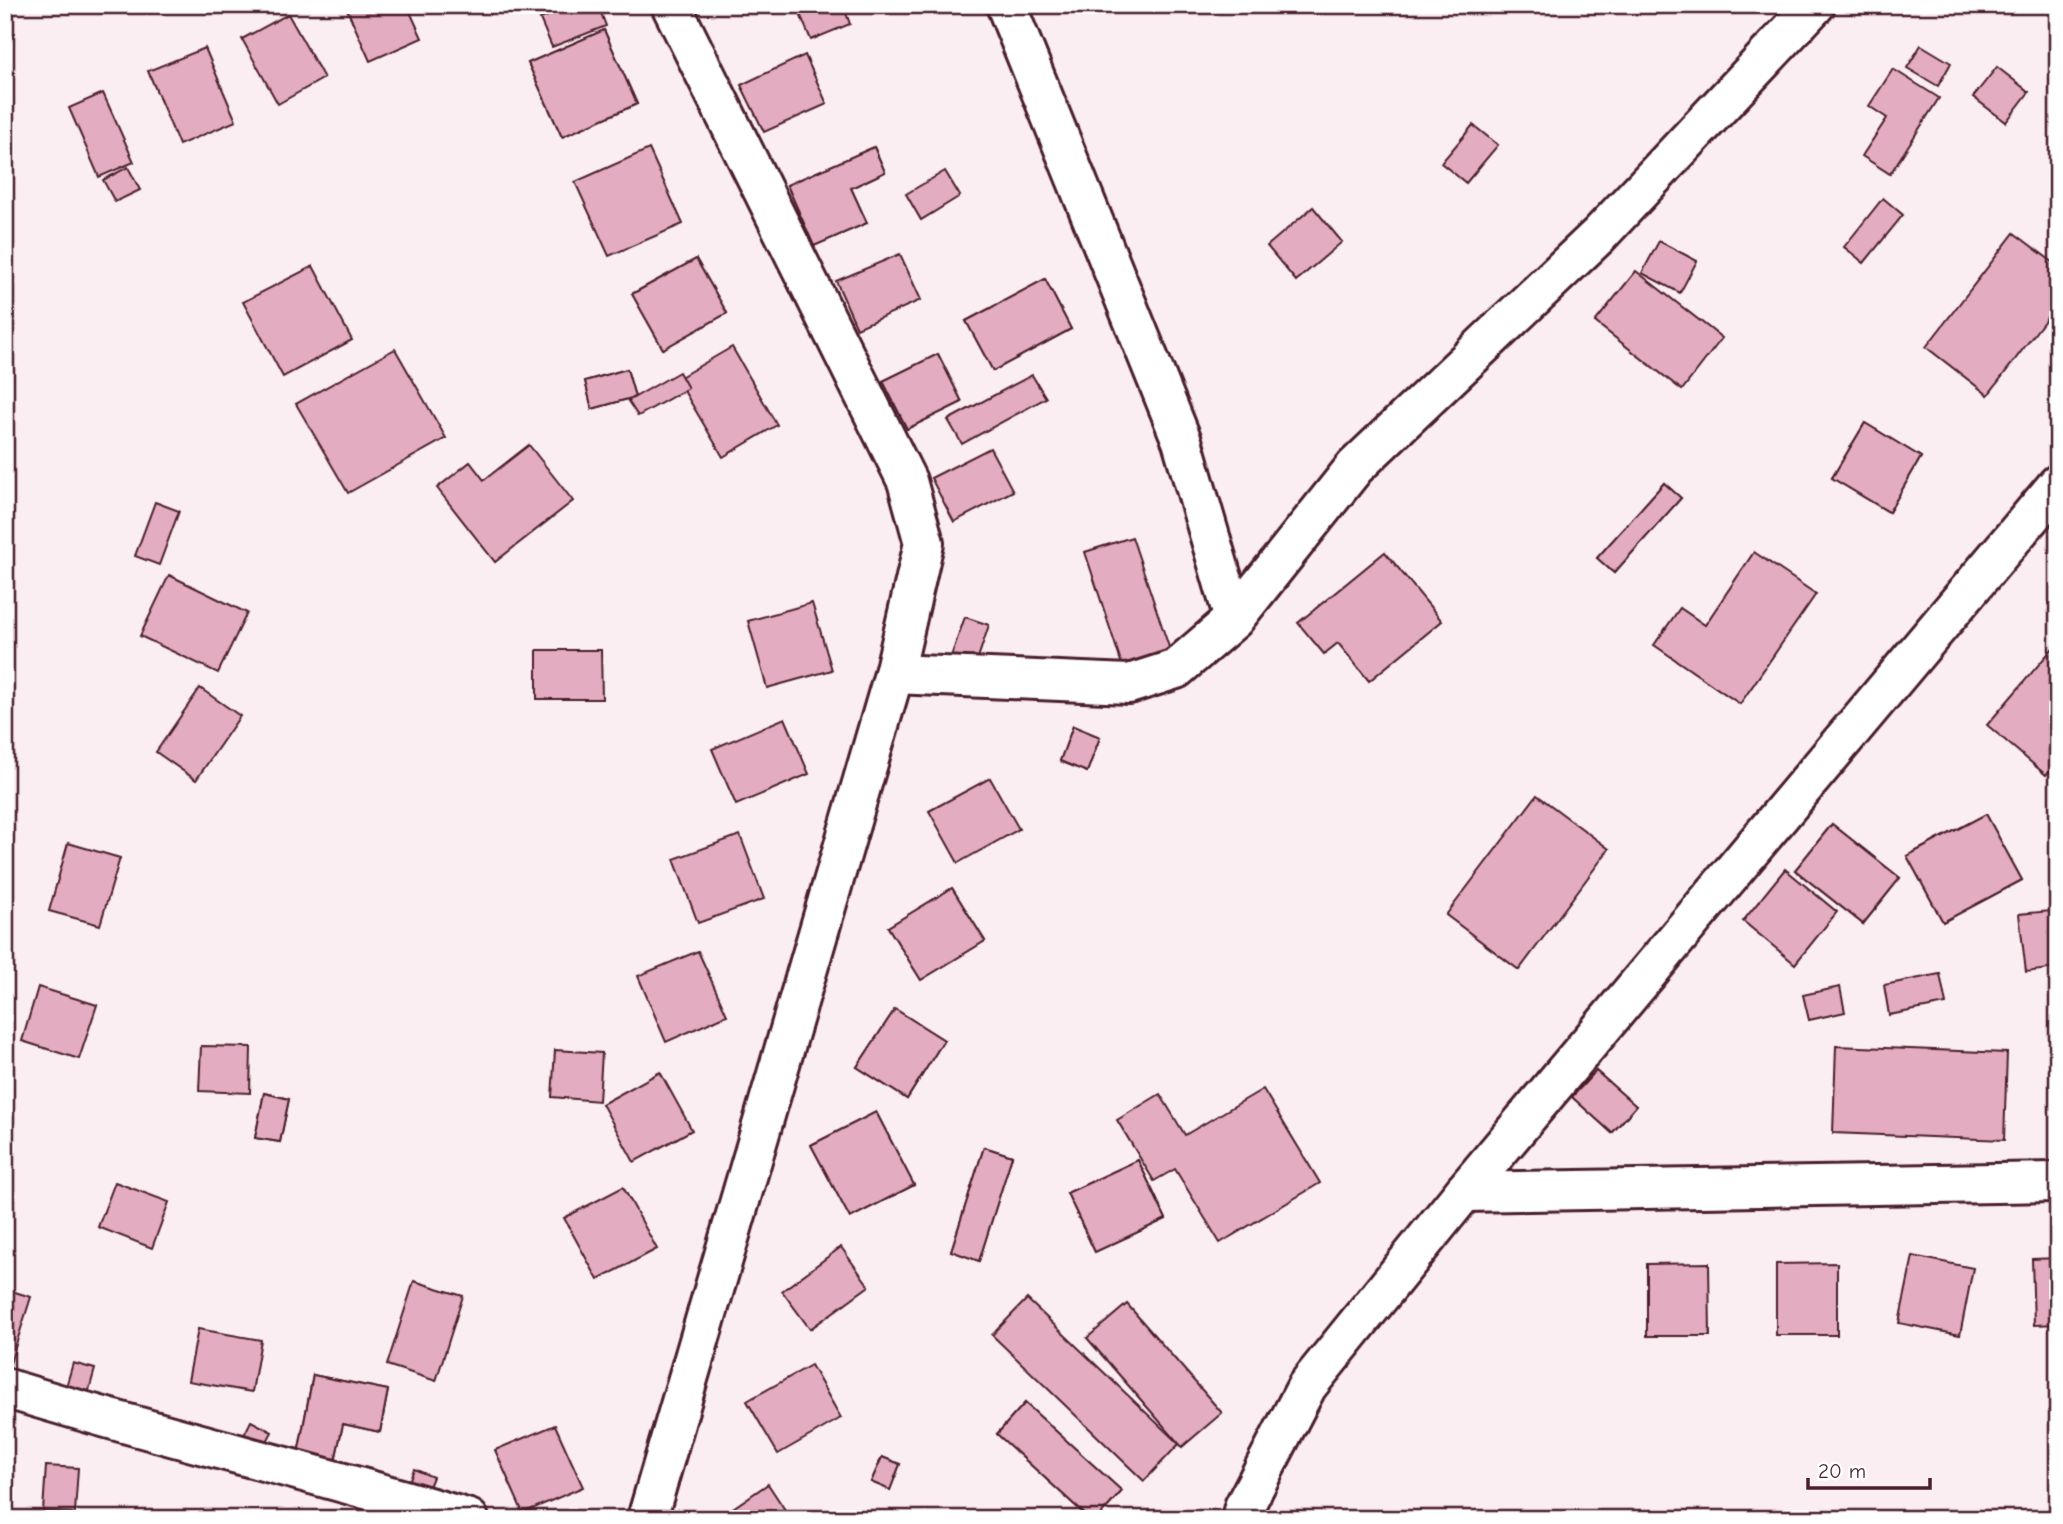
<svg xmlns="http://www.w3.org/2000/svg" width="2063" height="1524" viewBox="0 0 2063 1524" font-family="'Comic Neue',sans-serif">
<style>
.building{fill:#e4acc0;stroke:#4a1f2b;stroke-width:2}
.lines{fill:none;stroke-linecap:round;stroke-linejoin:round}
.street-casing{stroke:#4a1f2b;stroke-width:44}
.street{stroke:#fff;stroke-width:38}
</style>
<rect width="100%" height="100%" fill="#faeef2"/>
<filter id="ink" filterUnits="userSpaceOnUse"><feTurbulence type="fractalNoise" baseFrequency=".0143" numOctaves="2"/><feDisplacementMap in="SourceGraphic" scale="14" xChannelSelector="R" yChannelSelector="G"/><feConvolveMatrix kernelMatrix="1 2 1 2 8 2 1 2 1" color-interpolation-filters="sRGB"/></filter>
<g filter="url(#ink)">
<g class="building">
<polygon points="345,5 407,5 422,38 370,61"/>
<polygon points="575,5 598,5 606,26 552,47 540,19"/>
<polygon points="820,5 843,5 850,24 811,40 800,14"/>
<polygon points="288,14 324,78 278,104 242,39"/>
<polygon points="604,30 637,104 562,137 528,63"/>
<polygon points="604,30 637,104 562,137 528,63"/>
<polygon points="1921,45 1951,63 1938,86 1907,68"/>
<polygon points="205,48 236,121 179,145 148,71"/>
<polygon points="805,55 827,104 764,132 741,85"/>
<polygon points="1997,67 2029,92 2006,122 1973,97"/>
<polygon points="1893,69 1939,98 1890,174 1862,156 1887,118 1869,106"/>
<polygon points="103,93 134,162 99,177 69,108"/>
<polygon points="1473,125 1498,145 1466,183 1441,163"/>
<polygon points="874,147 885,172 851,188 867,223 814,246 787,185"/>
<polygon points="874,147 885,172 851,188 867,223 814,246 787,185"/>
<polygon points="649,149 683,224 609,256 575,182"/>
<polygon points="128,167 140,190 115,202 103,180"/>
<polygon points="945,171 960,196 921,220 906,194"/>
<polygon points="1883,198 1903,215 1864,263 1844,247"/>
<polygon points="1313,207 1342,242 1296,281 1267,246"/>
<polygon points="2014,233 2058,266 2058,303 1988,395 1926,347"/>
<polygon points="1659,241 1697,261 1680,293 1642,273"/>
<polygon points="900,254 921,300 857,328 836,281"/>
<polygon points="696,259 727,313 663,349 632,294"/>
<polygon points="696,259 727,313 663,349 632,294"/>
<polygon points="313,266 352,340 283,377 243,302"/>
<polygon points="1636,271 1722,338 1682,390 1595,322"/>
<polygon points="1045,279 1071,329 993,371 966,321"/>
<polygon points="1045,279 1071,329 993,371 966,321"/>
<polygon points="732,347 777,425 723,457 677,379"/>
<polygon points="395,349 446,438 348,493 296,404"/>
<polygon points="938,354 962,402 907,429 883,381"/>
<polygon points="938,354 962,402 907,429 883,381"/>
<polygon points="627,369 635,397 592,409 585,381"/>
<polygon points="627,369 635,397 592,409 585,381"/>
<polygon points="679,372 688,388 638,416 628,401"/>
<polygon points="1032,375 1046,398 962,444 948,420"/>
<polygon points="1865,423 1921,457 1889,512 1832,478"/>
<polygon points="1865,423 1921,457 1889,512 1832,478"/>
<polygon points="529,445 573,501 495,562 437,488 470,462 484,480"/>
<polygon points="990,448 1013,491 954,522 931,478"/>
<polygon points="1664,483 1681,498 1614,573 1597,558"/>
<polygon points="1664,483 1681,498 1614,573 1597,558"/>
<polygon points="155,502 179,511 159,565 135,556"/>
<polygon points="1132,537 1173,659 1125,674 1085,552"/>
<polygon points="1385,552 1442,621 1369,681 1338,643 1324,654 1298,623"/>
<polygon points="1754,552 1816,594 1740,704 1654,645 1680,608 1705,625"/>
<polygon points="169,575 247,613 218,673 140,636"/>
<polygon points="812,603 832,670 767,688 748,621"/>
<polygon points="965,617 989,625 969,685 944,676"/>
<polygon points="2058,642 2058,761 2046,775 1987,725"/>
<polygon points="537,650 601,650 602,699 537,699"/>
<polygon points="200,688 240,716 196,780 156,752"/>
<polygon points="785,718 809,774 736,805 712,749"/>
<polygon points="1073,726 1100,737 1087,772 1060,761"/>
<polygon points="1073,726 1100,737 1087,772 1060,761"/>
<polygon points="990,778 1019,829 958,863 929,811"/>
<polygon points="1537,795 1609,849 1519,970 1446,915"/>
<polygon points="1986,814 2022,880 1943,922 1907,856"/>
<polygon points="1986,814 2022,880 1943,922 1907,856"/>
<polygon points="1832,824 1900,878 1863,924 1795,870"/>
<polygon points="1832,824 1900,878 1863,924 1795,870"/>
<polygon points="740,835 764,899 698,923 674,859"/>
<polygon points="68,843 120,858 100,925 49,911"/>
<polygon points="1785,869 1837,912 1795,964 1743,921"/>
<polygon points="952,888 985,941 921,980 888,927"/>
<polygon points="952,888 985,941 921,980 888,927"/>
<polygon points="2051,911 2057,968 2026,972 2019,914"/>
<polygon points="698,951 727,1015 666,1042 638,976"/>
<polygon points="1940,974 1946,1004 1889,1015 1884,985"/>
<polygon points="38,987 97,1005 79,1059 22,1041"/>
<polygon points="1840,987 1845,1012 1809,1020 1803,995"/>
<polygon points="895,1009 944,1040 907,1099 857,1067"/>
<polygon points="895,1009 944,1040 907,1099 857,1067"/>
<polygon points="201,1046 251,1047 250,1093 199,1091"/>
<polygon points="1836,1046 2007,1053 2004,1140 1833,1133"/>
<polygon points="555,1050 602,1053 599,1101 552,1097"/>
<polygon points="1596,1071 1636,1106 1612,1133 1572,1097"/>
<polygon points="1596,1071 1636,1106 1612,1133 1572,1097"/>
<polygon points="660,1072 692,1130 634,1162 602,1104"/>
<polygon points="1263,1089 1320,1183 1220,1243 1175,1169 1154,1181 1117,1120 1160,1094 1185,1135"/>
<polygon points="264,1093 289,1099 280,1142 255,1138"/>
<polygon points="264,1093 289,1099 280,1142 255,1138"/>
<polygon points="876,1112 914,1185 850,1218 811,1145"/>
<polygon points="876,1112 914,1185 850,1218 811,1145"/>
<polygon points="984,1147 1012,1156 979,1261 951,1251"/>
<polygon points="984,1147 1012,1156 979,1261 951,1251"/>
<polygon points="1138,1160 1166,1219 1095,1252 1067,1193"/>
<polygon points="1138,1160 1166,1219 1095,1252 1067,1193"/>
<polygon points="115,1182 169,1202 152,1248 98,1227"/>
<polygon points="623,1187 657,1249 598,1280 564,1218"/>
<polygon points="841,1247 869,1286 810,1329 782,1291"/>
<polygon points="1913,1256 1973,1268 1960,1335 1899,1323"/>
<polygon points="2058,1258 2058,1324 2034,1325 2032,1259"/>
<polygon points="1709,1263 1710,1336 1647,1336 1647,1264"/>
<polygon points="1837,1263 1837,1335 1776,1335 1776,1264"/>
<polygon points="414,1281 463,1296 436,1381 387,1365"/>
<polygon points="5,1289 31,1297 7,1373 5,1373"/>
<polygon points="1027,1299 1179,1444 1144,1481 992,1335"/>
<polygon points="1127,1304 1222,1413 1182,1447 1087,1338"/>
<polygon points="198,1329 261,1340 252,1392 188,1381"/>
<polygon points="73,1363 95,1369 88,1394 66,1387"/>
<polygon points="811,1365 841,1418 778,1454 747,1401"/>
<polygon points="313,1375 388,1390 380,1432 343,1424 335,1461 298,1454"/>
<polygon points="313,1375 388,1390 380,1432 343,1424 335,1461 298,1454"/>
<polygon points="1025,1403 1122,1491 1097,1519 1090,1519 997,1434"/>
<polygon points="1025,1403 1122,1491 1097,1519 1090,1519 997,1434"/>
<polygon points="251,1421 272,1432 256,1462 236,1451"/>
<polygon points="555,1425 583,1487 523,1513 495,1450"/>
<polygon points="882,1457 900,1464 890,1490 871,1482"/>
<polygon points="882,1457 900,1464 890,1490 871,1482"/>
<polygon points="46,1466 78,1468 75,1513 43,1511"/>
<polygon points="414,1469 433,1477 420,1509 401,1501"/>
<polygon points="768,1484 791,1519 717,1519"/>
</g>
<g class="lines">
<g class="street-casing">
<g id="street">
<polyline points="1006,5 1182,441 1234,619"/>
<polyline points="894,674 1129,684 1176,669 1234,619 1355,467 1599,235 1815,5"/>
<polyline points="1464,1192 2058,1182"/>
<path d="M 5,1388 C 159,1436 315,1472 469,1519"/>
<polyline points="647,1519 894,674 924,543 907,481 671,5"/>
<polyline points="1241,1519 1244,1507 1307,1386 1464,1192 2058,484"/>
</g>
</g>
<use href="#street" class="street"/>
</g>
</g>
<rect width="2063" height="1524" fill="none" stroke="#fff" stroke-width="28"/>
<rect x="14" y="14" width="2035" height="1496" fill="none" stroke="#4a1f2b" stroke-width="2.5" filter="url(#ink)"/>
<path d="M1808 1478v10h122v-10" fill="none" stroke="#4a1f2b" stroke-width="3.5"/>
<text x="1818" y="1478" font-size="21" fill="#4a1f2b" stroke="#ffffff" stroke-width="5" paint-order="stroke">20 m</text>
</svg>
